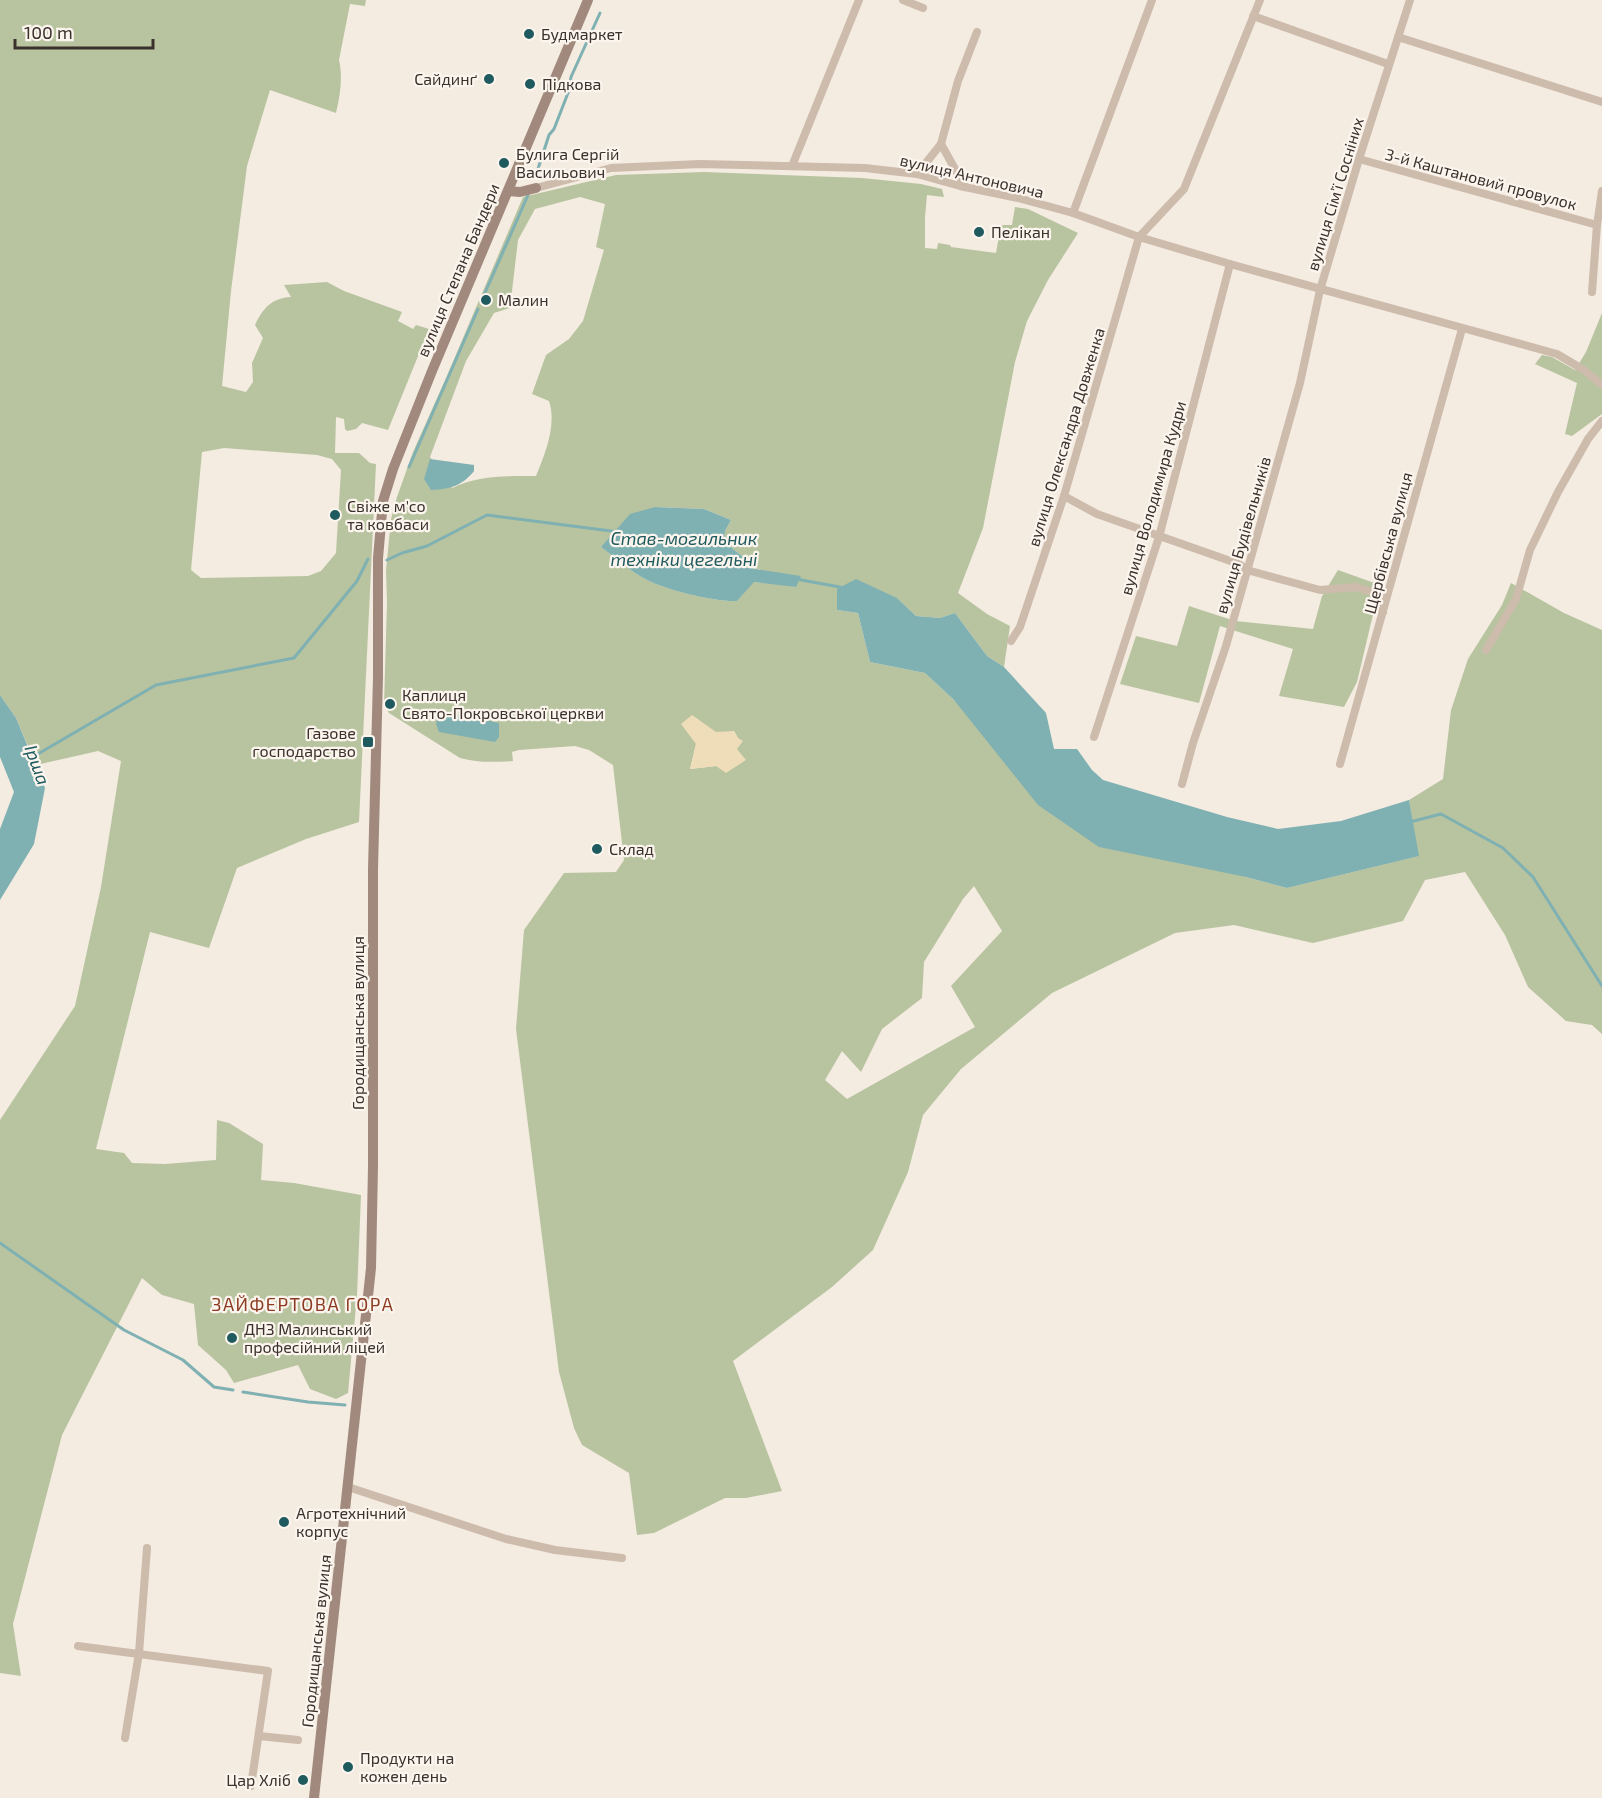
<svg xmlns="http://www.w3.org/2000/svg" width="1602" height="1798" viewBox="0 0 1602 1798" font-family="'Exo 2',sans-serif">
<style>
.green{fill:#b8c4a0;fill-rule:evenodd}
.sand{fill:#efdcb8}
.water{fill:#7fb0b2}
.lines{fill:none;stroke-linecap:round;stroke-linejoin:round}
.stream{stroke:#7fb0b2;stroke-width:3}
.street{stroke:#cdbbac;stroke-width:8}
.secondary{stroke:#a18a7d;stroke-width:10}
.poi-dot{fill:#1f5a5e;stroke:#fbf5ee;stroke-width:2}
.labels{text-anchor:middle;stroke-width:4.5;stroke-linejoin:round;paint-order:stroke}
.poi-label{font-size:16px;fill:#3b302b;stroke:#fbf5ee;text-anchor:start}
.street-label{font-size:16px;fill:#3b302b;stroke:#fbf5ee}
.water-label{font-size:18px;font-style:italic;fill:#1f5a5e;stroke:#fbf5ee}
.neighbourhood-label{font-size:18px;letter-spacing:1.5px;fill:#8c3b22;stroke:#fbf5ee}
</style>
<rect width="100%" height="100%" fill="#f4ebe1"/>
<g class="green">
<path d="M 0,0 L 366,0 L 365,6 L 350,4 L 339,60 C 343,76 340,97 336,113 L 270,90 L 247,166 L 231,291 L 222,386 L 246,392 L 253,382 L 252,363 L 263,338 L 255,325 C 263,308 272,298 291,297 L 284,285 L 327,282 L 344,291 L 402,312 L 398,321 L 413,329 L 416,325 L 429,329 L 388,430 L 362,423 L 356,429 L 347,431 L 345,429 L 344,419 L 336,417 L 335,453 L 359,453 L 370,463 L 376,464 L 359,822 L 306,839 L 237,868 L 209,948 L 150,932 L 96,1149 L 124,1153 L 132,1163 L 165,1164 L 216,1160 L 217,1120 L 229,1123 L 263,1144 L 261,1180 L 294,1183 L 361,1195 L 357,1295 L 348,1393 L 336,1399 L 310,1389 L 298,1365 L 234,1383 L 226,1370 L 198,1345 L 194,1304 L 162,1295 L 142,1278 L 62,1435 L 13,1624 L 21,1676 L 0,1673 L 0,1120 L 75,1006 L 101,887 L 121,761 L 98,751 L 36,765 L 16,718 L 0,695 ZM 224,448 L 317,455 L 332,459 L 341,470 L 336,553 L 321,571 L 308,576 L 201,578 L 191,570 L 202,452 Z"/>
<path d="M 704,172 L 862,178 L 921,184 L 942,189 L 944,197 L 927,195 L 925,217 L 925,248 L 937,249 L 938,243 L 950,245 L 951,247 L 996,253 L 1001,225 L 1012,225 L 1015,207 L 1028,209 L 1078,233 L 1048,280 L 1027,321 L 1015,362 L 983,528 L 958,593 L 987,614 L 1010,626 L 1004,667 L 987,656 L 955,613 L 940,618 L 916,616 L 897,598 L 837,610 L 858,613 L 870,662 L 925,673 L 954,700 L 1246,877 L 1287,888 L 1418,856 L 1409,800 L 1443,779 L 1451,710 L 1468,659 L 1502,605 L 1511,583 L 1564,613 L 1602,630 L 1602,1034 L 1592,1025 L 1566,1021 L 1528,987 L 1505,935 L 1465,872 L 1425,880 L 1403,921 L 1313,943 L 1234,925 L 1175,933 L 1052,993 L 961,1069 L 923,1115 L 908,1172 L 873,1250 L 832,1287 L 733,1361 L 782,1491 L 746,1498 L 725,1498 L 654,1533 L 637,1535 L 629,1473 L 582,1445 L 574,1428 L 559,1372 L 516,1029 L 524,930 L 564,873 L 616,872 L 624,860 L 613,765 L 589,750 L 575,746 L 519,750 L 512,752 L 513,761 C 494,762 478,763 460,758 L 389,713 L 384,705 L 387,602 L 386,571 L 391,519 L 397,497 L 413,452 L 446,378 L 523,197 L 616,175 ZM 580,197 L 605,204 L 596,247 L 604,250 L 583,321 L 569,339 L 546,355 L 532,394 L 549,401 C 557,425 545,454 536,476 C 508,476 478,475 452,488 L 430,457 L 466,361 L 494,313 L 510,308 L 518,240 L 535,209 ZM 655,507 L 704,509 L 731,520 L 725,531 L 724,542 L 742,556 L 743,567 L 759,569 L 795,587 L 782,584 L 753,582 L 737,601 C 714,602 668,590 647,580 C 631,572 616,558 601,547 ZM 734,731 L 738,738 L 737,749 L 716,766 L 690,769 L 696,744 ZM 974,886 L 1002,931 L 951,986 L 975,1027 L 847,1099 L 825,1080 L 842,1051 L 861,1072 L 882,1029 L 922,998 L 924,962 L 963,899 Z"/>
<polygon points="1602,313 1602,414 1572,436 1565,434 1577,383 1535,364 1542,355 1552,357 1575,370 1586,352"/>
<polygon points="1338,570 1380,585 1357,682 1344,707 1279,696 1293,649 1220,626 1199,703 1120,684 1136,636 1177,646 1189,606 1235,621 1313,629 1322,596"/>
</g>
<polygon class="sand" points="692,715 716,732 734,731 738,738 743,741 737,749 746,760 726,773 716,766 690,769 696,744 681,724"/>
<g class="water">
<path d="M 430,459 L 474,465 L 474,471 C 462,486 450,489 431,490 L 424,479 Z"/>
<path d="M 655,507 L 704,509 L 731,520 L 725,531 L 724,542 L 742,556 L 743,567 L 801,576 L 796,587 L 754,582 L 737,601 C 714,602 667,590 647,580 C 631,572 616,558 601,547 L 630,514 Z"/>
<polygon points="856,579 897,598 916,616 940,618 955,613 987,656 1004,667 1046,713 1054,749 1077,749 1092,770 1103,780 1227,817 1278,829 1341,821 1409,800 1419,856 1287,888 1246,877 1099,847 1038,805 954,700 925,673 870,662 858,613 837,610 837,589"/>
<polygon points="0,695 16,718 45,788 34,844 0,900 0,829 14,792 0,757"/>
<polygon points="439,710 499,723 499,737 495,742 439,732 436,724"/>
</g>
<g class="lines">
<g class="stream">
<polyline points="536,175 549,135 554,129 568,93 571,77 600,13"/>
<polyline points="484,295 528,195"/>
<polyline points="409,467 478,309"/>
<polyline points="387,560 402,553 427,546 487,515 619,532"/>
<polyline points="796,579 845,588"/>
<polyline points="31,758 156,685 294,658 357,581 368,559"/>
<polyline points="1410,822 1441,814 1503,848 1533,877 1602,986"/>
<polyline points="0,1243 124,1330 183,1360 214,1387 233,1390"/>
<polyline points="243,1392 308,1402 345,1405"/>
</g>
<g class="street">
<polyline points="903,0 923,8"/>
<polyline points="1253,16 1388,64"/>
<polyline points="1398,37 1602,102"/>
<polyline points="941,144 965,187"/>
<polyline points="1359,159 1597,225"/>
<polyline points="792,166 859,0"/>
<polyline points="917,174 941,144 958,81 977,32"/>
<polyline points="536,188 611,168 700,164 865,168 917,174 960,186 1018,198 1073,213 1139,237 1230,264 1557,354 1584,370 1602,385"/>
<polyline points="1073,213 1152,0"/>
<polyline points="1592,292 1597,225 1602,191"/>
<polyline points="1064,496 1097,514 1239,564 1247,570 1320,590 1356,587 1375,593 1383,612"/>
<polyline points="1011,641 1020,627 1064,496 1139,237 1184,189 1260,0"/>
<polyline points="1486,650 1516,599 1530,550 1558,492 1588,439 1602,421"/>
<polyline points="1094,737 1159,537 1230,264"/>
<polyline points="1340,764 1462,329"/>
<polyline points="1182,784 1193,743 1226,646 1300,383 1320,290 1359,159 1410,0"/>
<polyline points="348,1487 506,1539 555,1550 622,1558"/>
<polyline points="78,1646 268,1671 251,1786"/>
<polyline points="259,1736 298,1740"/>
<polyline points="125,1738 139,1653 147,1548"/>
</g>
<g class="secondary">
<polyline points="508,191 520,192 536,188"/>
<polyline points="314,1798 371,1268 373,1166 373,869 378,677 378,558 383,501 393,469 432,371 588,0"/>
</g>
</g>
<g class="poi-dot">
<circle cx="529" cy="34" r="6"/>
<circle cx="489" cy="79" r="6"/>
<circle cx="530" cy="84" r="6"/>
<circle cx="504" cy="163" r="6"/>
<circle cx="979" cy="232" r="6"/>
<circle cx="486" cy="300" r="6"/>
<circle cx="335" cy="515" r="6"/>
<circle cx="390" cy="704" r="6"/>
<rect x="362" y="736" width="12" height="12" rx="3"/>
<circle cx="597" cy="849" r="6"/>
<circle cx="232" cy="1338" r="6"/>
<circle cx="284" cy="1522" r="6"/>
<circle cx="348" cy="1767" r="6"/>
<circle cx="303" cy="1780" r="6"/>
</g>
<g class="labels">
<g class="poi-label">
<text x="541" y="40">Будмаркет</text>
<text x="477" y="85" text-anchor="end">Сайдинґ</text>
<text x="542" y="90">Підкова</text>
<text x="516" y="160">Булига Сергій<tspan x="516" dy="18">Васильович</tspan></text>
<text x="991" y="238">Пелікан</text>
<text x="498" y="306">Малин</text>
<text x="347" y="512">Свіже м'со<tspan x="347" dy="18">та ковбаси</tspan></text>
<text x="402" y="701">Каплиця<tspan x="402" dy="18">Свято-Покровської церкви</tspan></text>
<text x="356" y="739" text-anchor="end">Газове<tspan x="356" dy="18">господарство</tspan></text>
<text x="609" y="855">Склад</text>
<text x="244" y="1335">ДНЗ Малинський<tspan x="244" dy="18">професійний ліцей</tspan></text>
<text x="296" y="1519">Агротехнічний<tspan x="296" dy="18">корпус</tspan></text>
<text x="360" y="1764">Продукти на<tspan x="360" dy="18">кожен день</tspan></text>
<text x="291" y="1786" text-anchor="end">Цар Хліб</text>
</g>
<g class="street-label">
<text transform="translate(972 176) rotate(13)" y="6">вулиця Антоновича</text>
<text transform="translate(1481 179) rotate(15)" y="6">3-й Каштановий провулок</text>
<text transform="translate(1335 194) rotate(-73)" y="6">вулиця Сім’ї Сосніних</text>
<text transform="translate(458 270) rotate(-67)" y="6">вулиця Степана Бандери</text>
<text transform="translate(1066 437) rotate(-73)" y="6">вулиця Олександра Довженка</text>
<text transform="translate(1153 498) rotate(-74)" y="6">вулиця Володимира Кудри</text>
<text transform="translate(1243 535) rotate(-74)" y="6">вулиця Будівельників</text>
<text transform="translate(1388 543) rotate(-75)" y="6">Щербівська вулиця</text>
<text transform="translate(358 1023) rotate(-90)" y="6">Городищанська вулиця</text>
<text transform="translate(316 1641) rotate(-84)" y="6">Городищанська вулиця</text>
</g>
<g class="water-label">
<text x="684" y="545">Став-могильник<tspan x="684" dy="21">техніки цегельні</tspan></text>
<text transform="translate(37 765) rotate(70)" y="6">Ірша</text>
</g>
<g class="neighbourhood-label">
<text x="303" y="1311">ЗАЙФЕРТОВА ГОРА</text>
</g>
</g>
<path d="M15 39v9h138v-9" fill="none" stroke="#3b302b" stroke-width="3"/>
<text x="24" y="39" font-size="18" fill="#3b302b" stroke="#fbf5ee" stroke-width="4.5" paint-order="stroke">100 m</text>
</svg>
